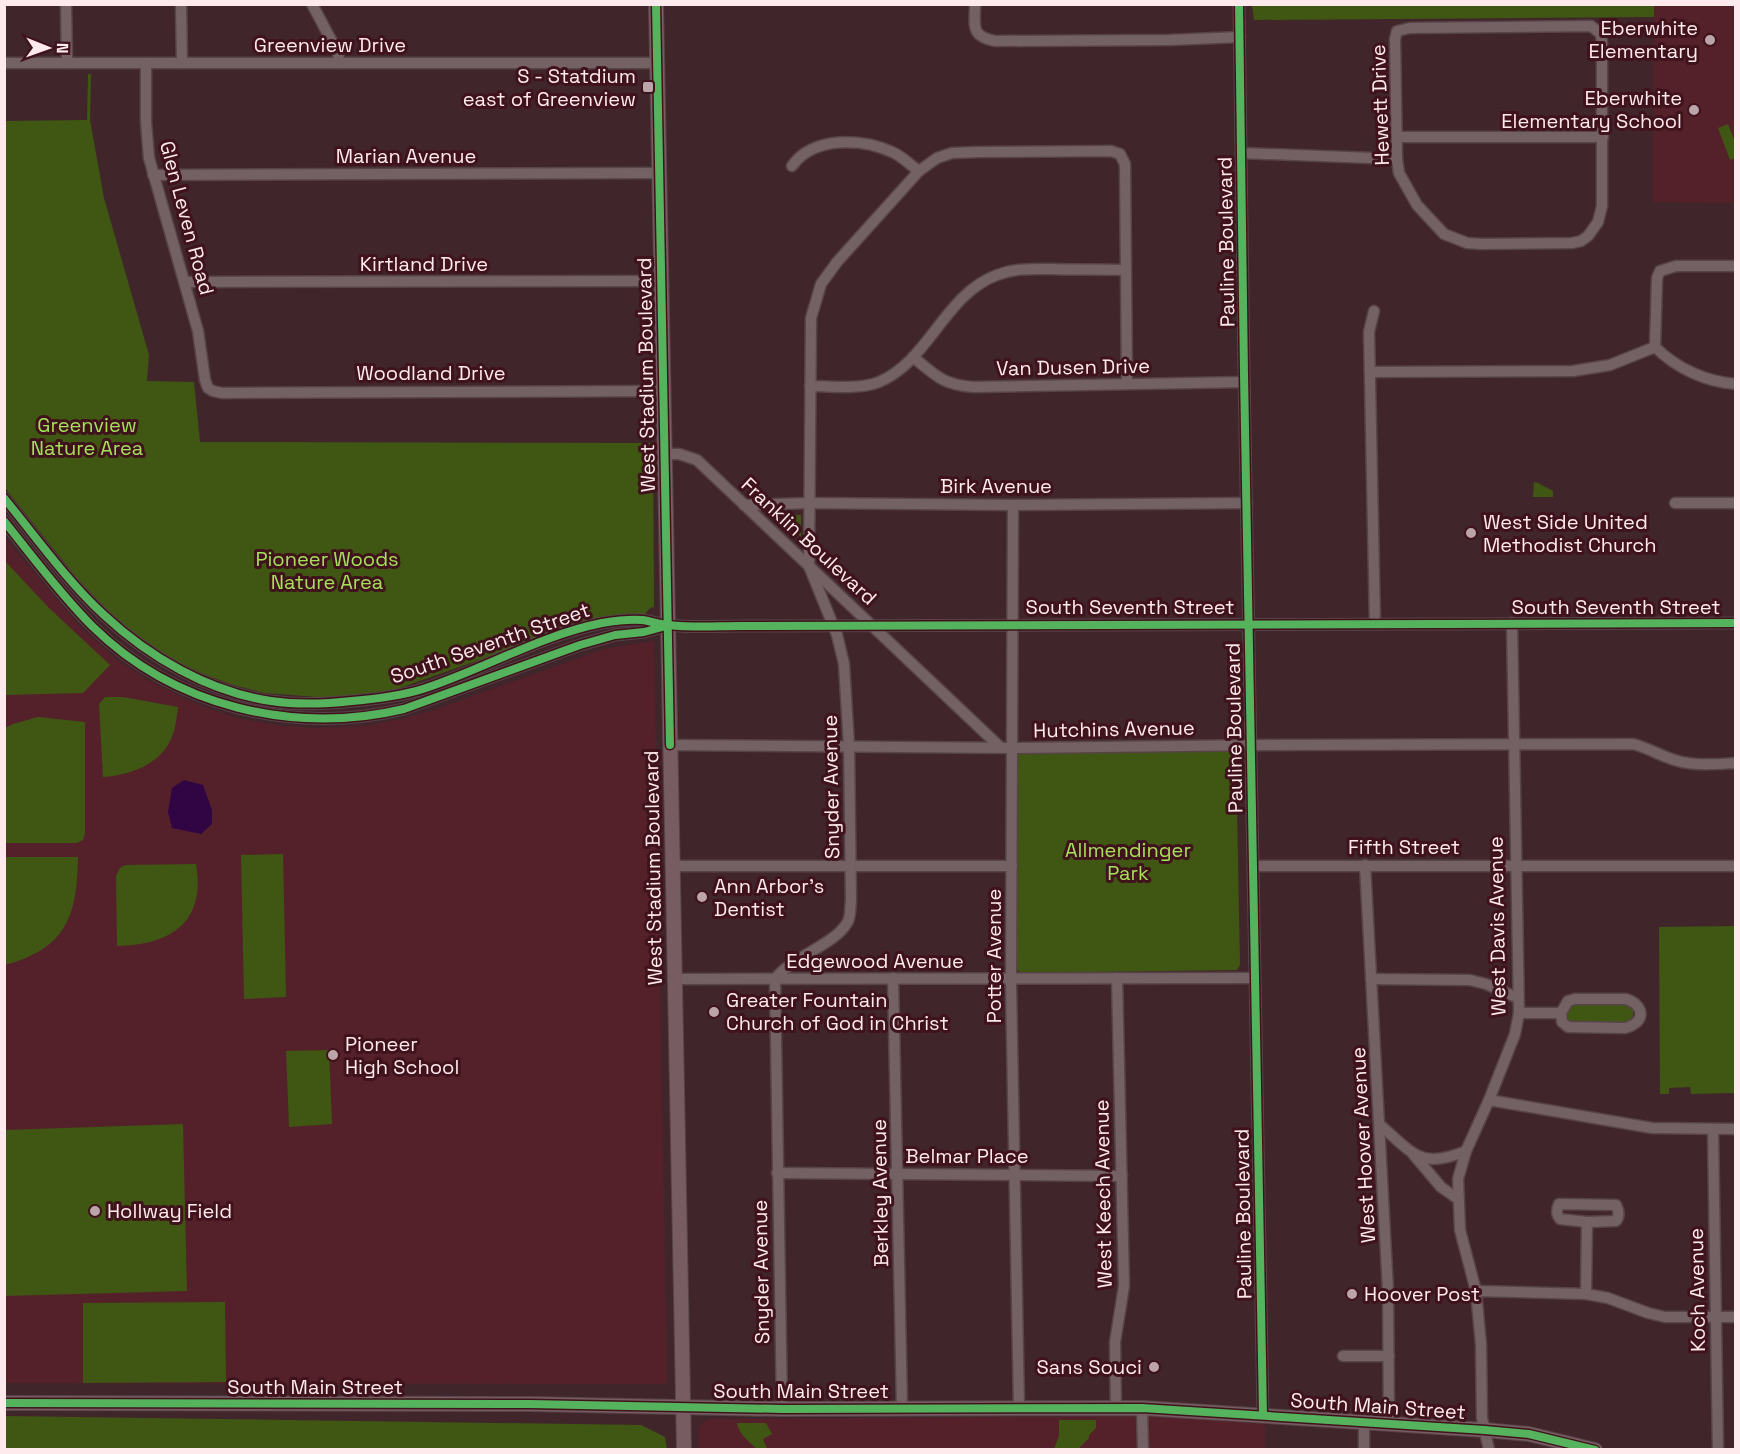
<svg xmlns="http://www.w3.org/2000/svg" width="1740" height="1454" font-family="'Space Grotesk',sans-serif">
  <rect width="100%" height="100%" fill="#40262b"/>
  <g fill="#54212b">
    <path d="M1654,5H1735V203L1653,202Z"/>
    <path d="M4,537L81,628L116,659L149,681L204,707L241,719L281,726L318,728L365,726L401,719L431,711L604,649L654,641L667,1381L664,1384L5,1383Z"/>
    <path d="M1158,1416L1265,1424V1450H699V1428L703,1422L711,1419Z"/>
  </g>
  <g fill="#3f5712">
    <path d="M1654,5V17L1254,20L1252,5Z"/>
    <path d="M88,74H91L90,120L104,198L149,355L147,381L194,382L200,442L653,443L654,607L650,608L645,614L611,616L553,634L394,690L329,698L265,693L233,685L203,674L173,660L120,623L76,577L5,488L4,121L87,120Z"/>
    <path d="M1728,124L1735,142V158L1730,160L1718,128Z"/>
    <path d="M1534,482L1538,483L1553,491V497H1533Z"/>
    <path d="M777,515H801V537Z"/>
    <path d="M4,560L49,608L110,665L83,693L5,695Z"/>
    <path d="M105,697H123L178,707C177,715 176,724 174,731C165,763 132,775 103,777L99,704Z"/>
    <path d="M38,717L85,722V833L83,840L77,843H5V728L13,724Z"/>
    <path d="M1231,751L1236,757L1240,965L1237,970L1021,973L1016,968L1018,754L1020,752Z"/>
    <path d="M283,854L286,997L244,999L241,855Z"/>
    <path d="M5,857H78C77,917 66,948 5,965Z"/>
    <path d="M196,864C206,923 170,945 117,946L116,876L120,868L125,865Z"/>
    <path d="M1735,926V1093L1691,1094L1690,1087L1669,1088V1094H1660L1659,927Z"/>
    <path d="M1574,1004H1624L1633,1009V1019L1626,1023L1572,1022L1568,1020L1566,1014L1568,1007Z"/>
    <path d="M329,1050L332,1124L289,1127L286,1051Z"/>
    <path d="M183,1124L187,1291L5,1296V1130Z"/>
    <path d="M225,1302L226,1382L83,1383V1303Z"/>
    <path d="M5,1416L641,1425L665,1437L667,1449H5Z"/>
    <path d="M1059,1420H1096V1428L1089,1435V1438L1078,1449H1054L1059,1436Z"/>
    <path d="M737,1423H766L772,1434L763,1439L767,1449H757C749,1442 738,1433 737,1423Z"/>
  </g>
  <path fill="#310444" d="M184,780L203,785L212,810V824L201,834L172,828L168,812L172,788Z"/>
  <g fill="none" stroke-linecap="round" stroke-linejoin="round">
    <g stroke="#584448" stroke-width="13">
      <g id="minor">
        <path d="M66,4L67,63"/>
        <path d="M181,4L182,63"/>
        <path d="M312,4L338,53L339,63"/>
        <path d="M975,4C975,26 970,36 995,41L1169,40L1240,37"/>
        <path d="M1239,4L1244,374L1263,1415"/>
        <path d="M1591,26L1601,34L1602,43V206L1598,222L1588,236L1581,241L1572,243L1481,244L1467,243L1444,234L1417,205L1399,173L1397,159L1395,39L1397,31L1410,28Z"/>
        <path d="M4,63H656"/>
        <path d="M146,63V122L149,158L198,331L205,380L208,388L213,391L222,393L664,391"/>
        <path d="M1397,137H1603"/>
        <path d="M1241,153L1397,159"/>
        <path d="M792,166C813,136 862,138 892,152C902,156 910,165 919,171"/>
        <path d="M153,175L659,173"/>
        <path d="M186,282L661,281"/>
        <path d="M1374,311L1369,332L1375,624"/>
        <path d="M1655,347L1657,278L1660,271L1676,266H1736"/>
        <path d="M1655,347C1676,368 1706,382 1736,384"/>
        <path d="M913,357C935,375 943,385 973,387L1244,382"/>
        <path d="M1370,372L1573,371L1610,365L1655,347"/>
        <path d="M810,386C831,386 858,390 879,382C929,361 945,294 997,275C1015,268 1032,269 1051,269C1076,270 1100,269 1125,270"/>
        <path d="M664,454H679L697,460L1000,747"/>
        <path d="M4,498C36,537 67,581 104,615C149,657 209,692 271,701C298,705 325,704 352,701C376,699 400,696 423,689C482,670 541,635 602,623C614,621 629,619 642,620C651,621 660,625 669,625C693,628 717,626 741,626L1736,623"/>
        <path d="M1675,503H1736"/>
        <path d="M744,505L810,503L1013,505L1247,503"/>
        <path d="M1013,505L1011,986L1019,1407"/>
        <path d="M4,521C33,557 60,594 92,626C174,707 294,735 404,709L580,645L615,635L644,632L666,626"/>
        <path d="M670,745L1013,748L1268,745L1633,744C1649,748 1662,757 1678,761C1696,766 1717,764 1736,763"/>
        <path d="M1365,865L1388,1290L1389,1424"/>
        <path d="M672,866H1012"/>
        <path d="M1253,866H1736"/>
        <path d="M893,978L902,1407"/>
        <path d="M674,979L1255,978"/>
        <path d="M1371,979L1470,980L1486,984L1518,998"/>
        <path d="M1575,999H1626C1646,1006 1645,1023 1625,1028L1568,1027L1562,1022L1561,1013L1568,1001Z"/>
        <path d="M1519,1013H1561"/>
        <path d="M1489,1100L1652,1128L1736,1129"/>
        <path d="M1380,1125C1413,1153 1420,1170 1466,1151"/>
        <path d="M1713,1129L1718,1450"/>
        <path d="M1413,1154L1441,1187L1458,1199"/>
        <path d="M777,1173L1122,1176"/>
        <path d="M1559,1204L1616,1205C1619,1211 1620,1216 1616,1221L1587,1222L1560,1219C1556,1214 1556,1210 1559,1204Z"/>
        <path d="M1476,1291L1586,1294L1608,1298L1648,1313L1665,1317H1736"/>
        <path d="M1586,1294L1587,1222"/>
        <path d="M1343,1356H1389"/>
        <path d="M1116,1408L1115,1342L1124,1286L1117,978"/>
        <path d="M1142,1408L1143,1450"/>
        <path d="M782,1409L775,979C793,956 834,945 847,923C851,918 850,907 851,900L849,746L844,664L837,635L809,566L811,318L821,284L837,262L919,171L937,158L952,153L979,152L1111,151L1120,154L1125,164L1127,383"/>
        <path d="M1364,1422V1450"/>
        <path d="M1489,1450L1482,1418L1481,1345L1476,1291L1460,1230L1458,1179L1466,1151L1489,1100L1515,1034L1519,1013L1512,623"/>
      </g>
    </g>
    <g stroke="#584448" stroke-width="16">
      <g id="major">
        <path d="M656,4L684,1450"/>
        <path d="M4,1403L530,1404L782,1409L1142,1408L1485,1430L1529,1434L1595,1450"/>
      </g>
    </g>
    <use href="#minor" stroke="#746163" stroke-width="10"/>
    <use href="#major" stroke="#775d62" stroke-width="14"/>
    <g stroke="#3f121c" stroke-width="11">
      <g id="cycleway">
        <path d="M656,4L670,745"/>
        <path d="M1239,4L1244,374L1263,1415"/>
        <path d="M4,498C36,537 67,581 104,615C149,657 209,692 271,701C298,705 325,704 352,701C376,699 400,696 423,689C482,670 541,635 602,623C614,621 629,619 642,620C651,621 660,625 669,625C693,628 717,626 741,626L1736,623"/>
        <path d="M4,521C33,557 60,594 92,626C174,707 294,735 404,709L580,645L615,635L644,632L666,626"/>
        <path d="M4,1403L530,1404L782,1409L1142,1408L1485,1430L1529,1434L1595,1450"/>
      </g>
    </g>
    <use href="#cycleway" stroke="#56b35d" stroke-width="8"/>
  </g>
  <g fill="#bca5a8" stroke="#3f121c" stroke-width="2">
    <circle cx="1710" cy="40" r="6"/>
    <rect x="642" y="81" width="12" height="12" rx="3"/>
    <circle cx="1694" cy="110" r="6"/>
    <circle cx="1471" cy="533" r="6"/>
    <circle cx="702" cy="897" r="6"/>
    <circle cx="714" cy="1012" r="6"/>
    <circle cx="333" cy="1055" r="6"/>
    <circle cx="95" cy="1211" r="6"/>
    <circle cx="1352" cy="1294" r="6"/>
    <circle cx="1154" cy="1367" r="6"/>
  </g>
  <g text-anchor="middle" dominant-baseline="central" stroke-width="6" stroke-linejoin="round" paint-order="stroke">
    <g font-size="20" fill="#feeaec" stroke="#3f121c" text-anchor="start">
      <text x="1698" y="28" text-anchor="end">Eberwhite<tspan x="1698" dy="23">Elementary</tspan></text>
      <text x="636" y="76" text-anchor="end">S - Statdium<tspan x="636" dy="23">east of Greenview</tspan></text>
      <text x="1682" y="98" text-anchor="end">Eberwhite<tspan x="1682" dy="23">Elementary School</tspan></text>
      <text x="1483" y="522">West Side United<tspan x="1483" dy="23">Methodist Church</tspan></text>
      <text x="714" y="886">Ann Arbor's<tspan x="714" dy="23">Dentist</tspan></text>
      <text x="726" y="1000">Greater Fountain<tspan x="726" dy="23">Church of God in Christ</tspan></text>
      <text x="345" y="1044">Pioneer<tspan x="345" dy="23">High School</tspan></text>
      <text x="107" y="1211">Hollway Field</text>
      <text x="1364" y="1294">Hoover Post</text>
      <text x="1142" y="1367" text-anchor="end">Sans Souci</text>
    </g>
    <g font-size="20" fill="#feeaec" stroke="#3f121c">
      <text x="330" y="45">Greenview Drive</text>
      <text transform="translate(1380 105) rotate(-92)">Hewett Drive</text>
      <text x="406" y="156">Marian Avenue</text>
      <text transform="translate(187 218) rotate(75)">Glen Leven Road</text>
      <text transform="translate(1226 242) rotate(-91)">Pauline Boulevard</text>
      <text x="424" y="264">Kirtland Drive</text>
      <text transform="translate(1073 367) rotate(-1)">Van Dusen Drive</text>
      <text x="431" y="373">Woodland Drive</text>
      <text transform="translate(646 375) rotate(-91)">West Stadium Boulevard</text>
      <text x="996" y="486">Birk Avenue</text>
      <text transform="translate(809 541) rotate(43)">Franklin Boulevard</text>
      <text x="1130" y="607">South Seventh Street</text>
      <text x="1616" y="607">South Seventh Street</text>
      <text transform="translate(490 643) rotate(-19)">South Seventh Street</text>
      <text transform="translate(1234 728) rotate(-91)">Pauline Boulevard</text>
      <text transform="translate(1114 729) rotate(-1)">Hutchins Avenue</text>
      <text transform="translate(831 787) rotate(-91)">Snyder Avenue</text>
      <text x="1404" y="847">Fifth Street</text>
      <text transform="translate(653 868) rotate(-91)">West Stadium Boulevard</text>
      <text transform="translate(1497 926) rotate(-91)">West Davis Avenue</text>
      <text transform="translate(994 956) rotate(-90)">Potter Avenue</text>
      <text x="875" y="961">Edgewood Avenue</text>
      <text transform="translate(1363 1145) rotate(-93)">West Hoover Avenue</text>
      <text x="967" y="1156">Belmar Place</text>
      <text transform="translate(880 1193) rotate(-91)">Berkley Avenue</text>
      <text transform="translate(1103 1194) rotate(-91)">West Keech Avenue</text>
      <text transform="translate(1243 1214) rotate(-91)">Pauline Boulevard</text>
      <text transform="translate(761 1272) rotate(-91)">Snyder Avenue</text>
      <text transform="translate(1697 1290) rotate(-91)">Koch Avenue</text>
      <text x="315" y="1387">South Main Street</text>
      <text x="801" y="1391">South Main Street</text>
      <text transform="translate(1378 1406) rotate(4)">South Main Street</text>
    </g>
    <g font-size="20" fill="#a4e05a" stroke="#3f121c">
      <text x="87" y="425">Greenview<tspan x="87" dy="23">Nature Area</tspan></text>
      <text x="327" y="559">Pioneer Woods<tspan x="327" dy="23">Nature Area</tspan></text>
      <text x="1128" y="850">Allmendinger<tspan x="1128" dy="23">Park</tspan></text>
    </g>
  </g>
  <rect width="1740" height="1454" fill="none" stroke="#feeaec" stroke-width="12"/>
  <g transform="translate(48 48) rotate(91)" stroke="#3f121c" stroke-width="4.5" paint-order="stroke">
  <path d="M0-4.5L10 22L0 15L-10 22Z" fill="#feeaec"/>
  <text y="-9" font-size="16" font-weight="bold" text-anchor="middle" fill="#feeaec">N</text>
  </g>
</svg>
